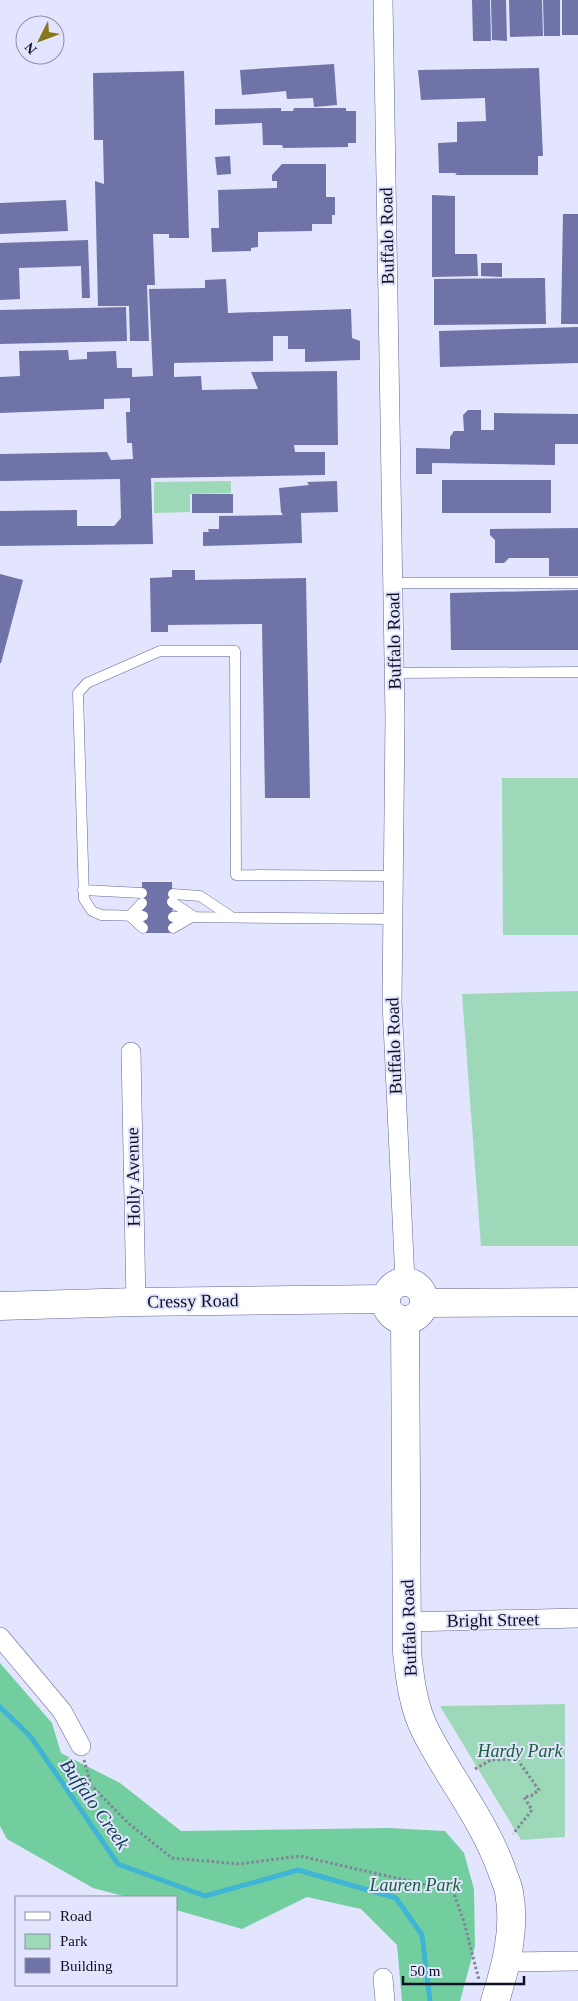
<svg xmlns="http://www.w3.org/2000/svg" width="578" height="2001" font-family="Georgia,serif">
  <rect width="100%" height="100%" fill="#e2e5fd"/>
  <g fill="#9dd9b8">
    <path d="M231,481V493L190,494V512L154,513V482Z"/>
    <path d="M502,778H578V935H503Z"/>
    <path d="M578,991V1246H481L462,994Z"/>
    <path d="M565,1704V1837L521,1840L440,1706Z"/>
  </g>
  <path fill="#73ce9f" d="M0,1663L52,1723L61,1753L120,1783L181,1831L387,1828L445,1831L464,1853L474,1889L475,1946L460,2001H402L397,1945L361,1909L307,1897L242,1929L176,1910V1897H127L93,1888L7,1839L0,1826Z"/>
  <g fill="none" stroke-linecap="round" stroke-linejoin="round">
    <path stroke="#3fb4d4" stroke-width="5" d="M0,1707L31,1737L118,1864L205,1896L298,1870L396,1898L422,1935L430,2001"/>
  </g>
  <g fill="#6f73a8">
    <path d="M472,0H490L491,41H473Z"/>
    <path d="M491,0H506L507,41L492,40Z"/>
    <path d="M509,0H542L543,36L510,37Z"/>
    <path d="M543,0H560V36H544Z"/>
    <rect x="562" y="0" width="16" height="35"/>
    <path d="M334,64L337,105L314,107L313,98L287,99L286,91L242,95L240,70Z"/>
    <path d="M539,68L543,156H538V175H455L457,173H439L438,143L457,142V122L486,121L485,98L421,100L418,70Z"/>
    <path d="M184,71L189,238H169V234H153L155,285H147L149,341H130L129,306H98L95,181L104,184L103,140H94L93,73Z"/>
    <path d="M281,108V111H293L294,108H346V111H356V143H348V147L283,148L282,145H263L262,123L215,125V109Z"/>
    <path d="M230,156L231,174L217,175L215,157Z"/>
    <path d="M282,164H326V197H335V215H332V224H312V231L258,232V247L251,248V251L212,252L211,228H219L218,190L277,188V181H272V175Z"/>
    <path d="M432,195L455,196V254H477L478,276L432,277Z"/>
    <path d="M66,200L68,231L0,234V203Z"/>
    <path d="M563,214H578V324H561Z"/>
    <path d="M88,240L90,298H82L81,266L19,268L20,299L0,300V243Z"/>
    <path d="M481,263H502V277L481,276Z"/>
    <path d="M545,278L546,324L434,325V279Z"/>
    <path d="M226,279L228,313L351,309L352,338L360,341V360L305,362V349H288V336H273V361L174,363V377L201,376L202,390L258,389L251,372L337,371L338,445H294L295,452H325V475L151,478L153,544L0,546V511L77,510V526H114L121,518L120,479L0,481V454L107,452L111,460L133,459L132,443H127L126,412H130V398L104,399V409L0,413V377L20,376L19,351L68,350L69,360L87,359V352L116,351L117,368H132V377L153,376L149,289L205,288V280Z"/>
    <path d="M126,307L127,341L0,344V310Z"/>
    <path d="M578,327V363L440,367L439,331Z"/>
    <path d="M468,410H481V430H494V413L578,414V444H555V465L432,463V474H416V448L450,449V437L454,431H464L463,415Z"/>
    <rect x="442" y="480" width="109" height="33"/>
    <path d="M337,481L338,512L301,513L302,543L203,546V532H209L208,529H219V516L283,515L281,512L279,488L309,485L307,482Z"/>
    <rect x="192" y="494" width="41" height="19"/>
    <path d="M578,528V576H549V558H509L504,563H495V540L490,535V529Z"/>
    <path d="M172,570H195V580L306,578L310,798H265L262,624L168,625V632H151L150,578L172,577Z"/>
    <path d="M0,574L23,580L1,663H0Z"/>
    <path d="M578,590V650H451L450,593Z"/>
    <path d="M142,882H172L173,933H143Z"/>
  </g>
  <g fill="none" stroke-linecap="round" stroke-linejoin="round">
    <g stroke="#616598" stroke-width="11">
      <g id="lane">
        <path d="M393,583H578"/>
        <path d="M395,673L578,672"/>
        <path d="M83,890L142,893"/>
        <path d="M173,894L200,896L230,916"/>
        <path d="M172,902L193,916"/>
        <path d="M130,916L142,903"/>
        <path d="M130,916L143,928"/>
        <path d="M143,916L101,915L92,911L84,899L78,693L87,683L160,651H235L236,875L393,876"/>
        <path d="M173,917L393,919"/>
        <path d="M173,928L190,918"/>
      </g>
    </g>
    <g stroke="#616598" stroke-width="20">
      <g id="street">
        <path d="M383,0L395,718L392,1002L405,1281"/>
        <path d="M131,1052L136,1302"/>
        <path d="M407,1622L578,1618"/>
        <path d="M0,1637L62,1711L81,1746"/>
        <path d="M507,1962L578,1961"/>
        <path d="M383,1978L385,2001"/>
      </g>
    </g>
    <g stroke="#616598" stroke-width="29">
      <g id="secondary">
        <circle cx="405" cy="1301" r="19"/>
        <path d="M424,1303L578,1302"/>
        <path d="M0,1306L136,1302L386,1299"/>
        <path d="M405,1320L407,1652C410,1679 413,1706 425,1730C449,1778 484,1820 502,1871C504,1878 508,1885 509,1892C516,1929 506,1966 495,2001"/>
      </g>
    </g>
    <g stroke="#818399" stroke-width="3" stroke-dasharray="2.5 2.5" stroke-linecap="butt">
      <path d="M84,1760L91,1785L128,1823L172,1858L239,1864L300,1856L453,1891L464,1922L479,1980"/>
      <path d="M475,1769L491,1760L517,1759L539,1790L531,1796L524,1797L532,1810L513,1834"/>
    </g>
    <use href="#lane" stroke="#fff" stroke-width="10"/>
    <use href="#street" stroke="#fff" stroke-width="19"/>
    <use href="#secondary" stroke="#fff" stroke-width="28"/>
  </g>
  <g text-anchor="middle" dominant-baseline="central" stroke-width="4" stroke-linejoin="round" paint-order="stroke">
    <g font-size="18" fill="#0f1024" stroke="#e2e5fd">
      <text transform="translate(387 236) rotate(-91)">Buffalo Road</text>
      <text transform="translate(394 641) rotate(-91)">Buffalo Road</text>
      <text transform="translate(394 1046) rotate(-92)">Buffalo Road</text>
      <text transform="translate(133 1177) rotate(-91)">Holly Avenue</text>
      <text transform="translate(193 1301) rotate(-1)">Cressy Road</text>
      <text transform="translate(493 1620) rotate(-1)">Bright Street</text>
      <text transform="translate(409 1628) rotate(-92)">Buffalo Road</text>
    </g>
    <g font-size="18" font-style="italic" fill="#185d3e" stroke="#e2e5fd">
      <text x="520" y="1751">Hardy Park</text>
      <text x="415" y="1885">Lauren Park</text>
    </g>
    <g font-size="19" font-style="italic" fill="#104250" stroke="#e2e5fd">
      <text transform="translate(95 1804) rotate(55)">Buffalo Creek</text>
    </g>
  </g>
  <rect x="15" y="1896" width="162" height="90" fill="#e2e5fd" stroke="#8e90a6"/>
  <rect x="25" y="1912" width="25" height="8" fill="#ffffff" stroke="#8e90a6"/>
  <text x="60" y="1921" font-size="15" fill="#0f1024">Road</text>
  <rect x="25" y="1934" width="25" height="15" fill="#9dd9b8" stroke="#8e90a6"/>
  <text x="60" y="1946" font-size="15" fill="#0f1024">Park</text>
  <rect x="25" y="1958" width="25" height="15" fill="#6f73a8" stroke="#8e90a6"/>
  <text x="60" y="1971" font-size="15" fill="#0f1024">Building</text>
  <g transform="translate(40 40) rotate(228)"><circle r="24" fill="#e2e5fd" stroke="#8e90a6"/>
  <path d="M0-4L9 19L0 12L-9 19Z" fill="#85771a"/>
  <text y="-8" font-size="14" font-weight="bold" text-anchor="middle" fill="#0f1024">N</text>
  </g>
  <path d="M403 1976v8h121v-8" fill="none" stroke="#0f1024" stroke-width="2.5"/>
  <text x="410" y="1976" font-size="15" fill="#0f1024" stroke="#e2e5fd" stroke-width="4" paint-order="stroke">50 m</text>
</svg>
